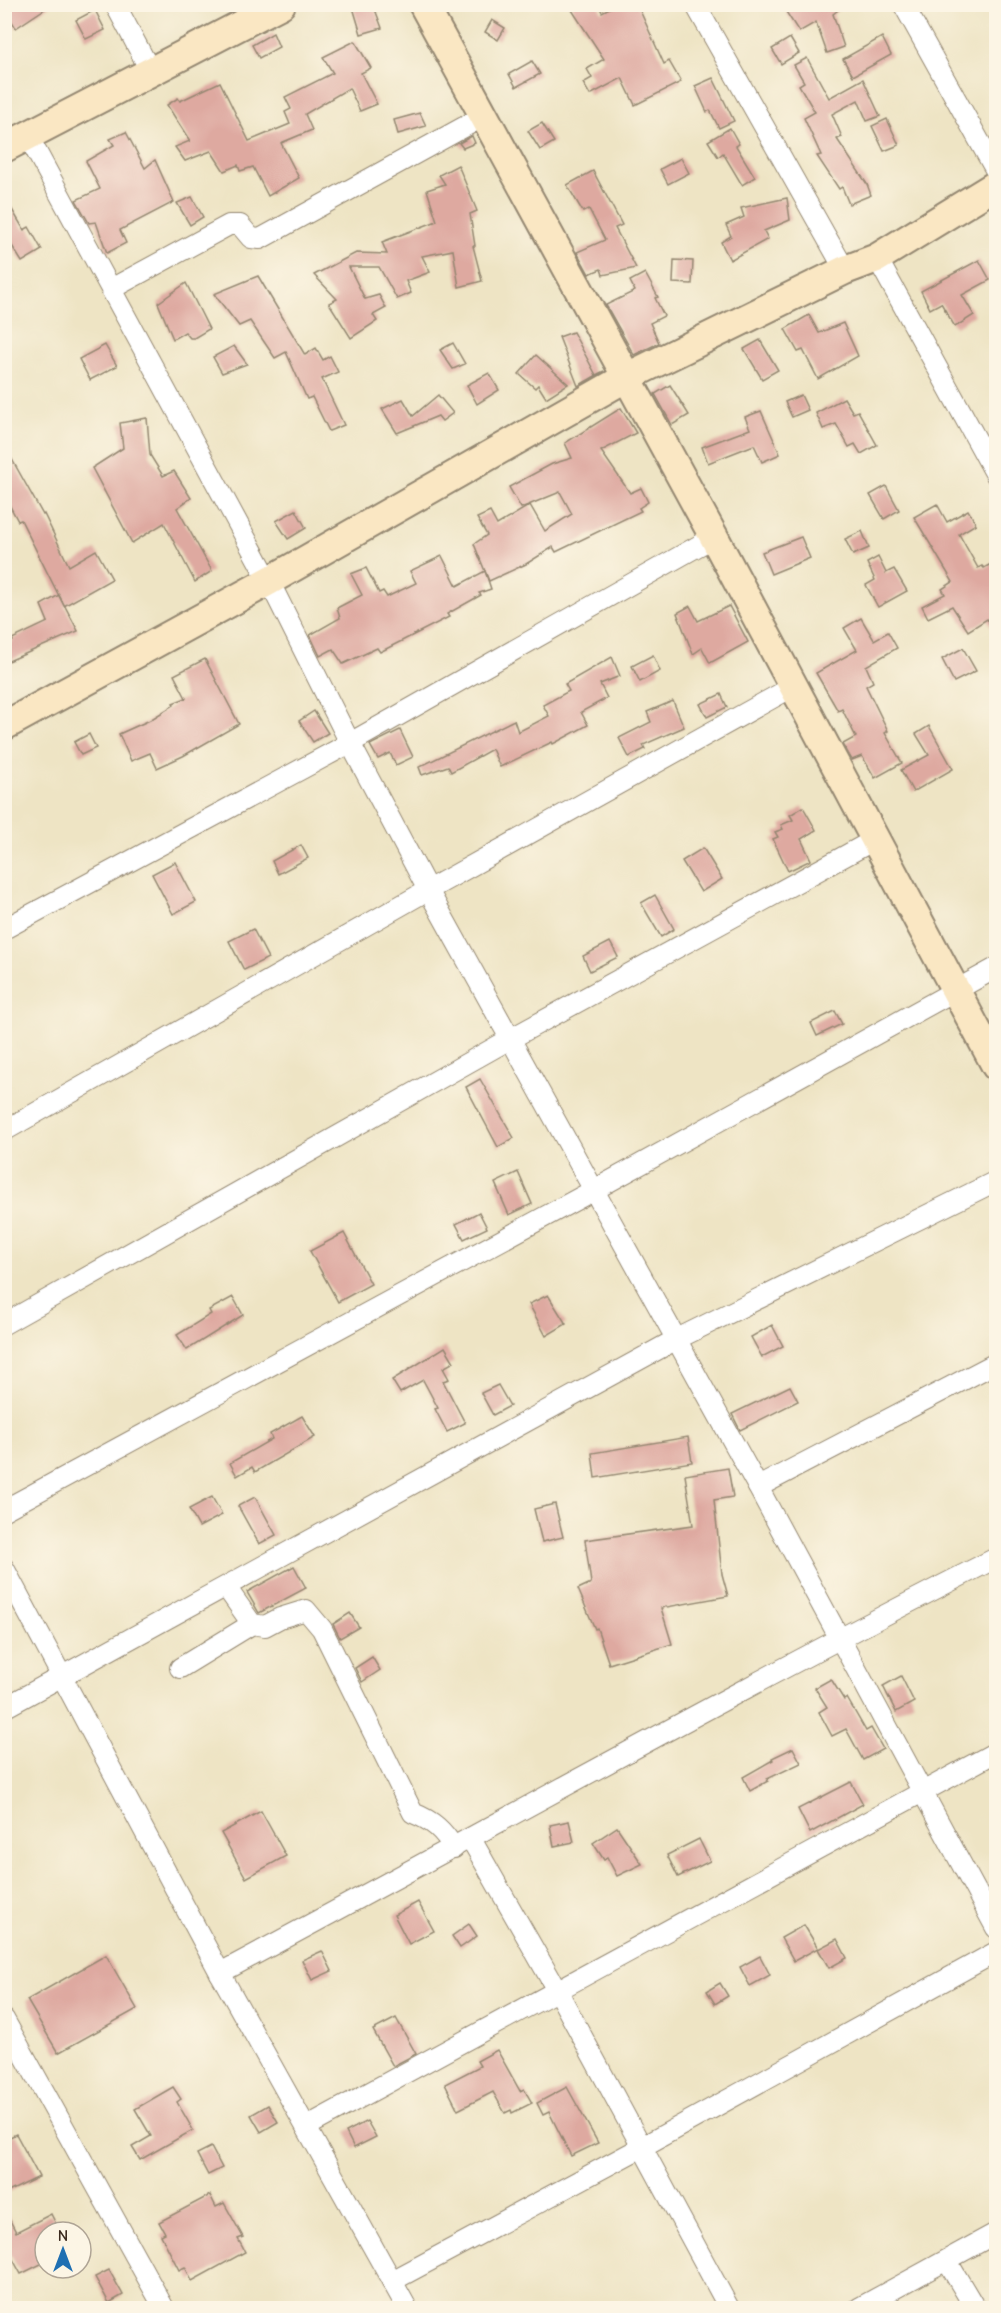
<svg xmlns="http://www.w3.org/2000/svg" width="1001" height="2313" font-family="'Comic Neue',sans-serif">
  <rect width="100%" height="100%" fill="#fcf5e5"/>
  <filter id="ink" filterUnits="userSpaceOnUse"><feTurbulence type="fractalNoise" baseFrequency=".0167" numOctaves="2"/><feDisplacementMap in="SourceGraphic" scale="12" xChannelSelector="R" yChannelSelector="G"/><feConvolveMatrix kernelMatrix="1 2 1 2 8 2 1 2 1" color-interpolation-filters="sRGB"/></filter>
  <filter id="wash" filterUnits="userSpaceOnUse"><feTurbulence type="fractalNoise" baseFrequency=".008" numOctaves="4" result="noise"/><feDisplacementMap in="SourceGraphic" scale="24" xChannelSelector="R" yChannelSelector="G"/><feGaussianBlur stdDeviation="1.35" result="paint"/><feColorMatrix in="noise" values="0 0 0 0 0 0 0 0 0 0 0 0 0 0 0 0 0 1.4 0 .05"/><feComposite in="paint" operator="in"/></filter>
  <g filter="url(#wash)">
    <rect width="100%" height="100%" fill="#eee4c4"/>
    <g id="blocks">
      <g fill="#dea9a0">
        <path d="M4,4H52L16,28L4,9Z"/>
        <path d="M352,4H373L382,28L361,34Z"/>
        <path d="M571,4H598L602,12L617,4H637L664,64L669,61L681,82L635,105L622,78L590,95L583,83L592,78L587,69L604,59L572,10L574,9Z"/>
        <path d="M781,4H846L833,14L844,47L827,53L816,22L799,32Z"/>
        <path d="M95,10L105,30L86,39L76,20Z"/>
        <path d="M492,20L505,28L498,40L485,32Z"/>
        <path d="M273,33L279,47L259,58L252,45Z"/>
        <path d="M882,37L891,55L853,76L843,59Z"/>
        <path d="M790,38L799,53L781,64L772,49Z"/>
        <path d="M355,41L371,68L361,73L377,104L360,111L349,88L305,114L312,130L281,143L299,178L268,196L253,167L240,171L238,165L224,171L211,151L185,161L175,147L190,141L167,105L178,98L180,101L220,82L249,141L290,124L285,112L291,109L285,97L333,73L323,57Z"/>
        <path d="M807,58L829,98L863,79L880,116L867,121L858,100L832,114L842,137L837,139L867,184L871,195L849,204L842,187L839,189L817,156L821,155L804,118L815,112L799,85L804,82L794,65Z"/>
        <path d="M532,61L540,74L516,87L509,74Z"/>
        <path d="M713,78L734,121L719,128L710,110L707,112L695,86Z"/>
        <path d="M420,113L426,126L398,134L394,120Z"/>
        <path d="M887,119L899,145L884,151L872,126Z"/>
        <path d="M542,123L554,142L540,150L528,131Z"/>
        <path d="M730,128L739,144L736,146L755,177L742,185L723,153L718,157L708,141Z"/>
        <path d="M126,132L145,168L155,160L174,202L120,230L126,243L107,253L96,222L89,223L76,200L100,189L86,161L114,145L110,139Z"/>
        <path d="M472,136L475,143L463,148L459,143Z"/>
        <path d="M681,158L689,173L668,184L660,169Z"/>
        <path d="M458,165L477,211L470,214L475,246H473L482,281L459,287L453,250L422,256L430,272L406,281L411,293L397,299L379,267H349L365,299L379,295L386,308L373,315L377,321L351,338L329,303L337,299L314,275L356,253L387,254L382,242L437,221L427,190L445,184L439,175Z"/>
        <path d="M593,171L622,225L615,228L636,268L603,275L601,269L589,274L577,252L605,240L589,209L583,212L567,185Z"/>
        <path d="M4,196L24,230L29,227L42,250L22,262L4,233Z"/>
        <path d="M192,197L203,217L190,225L177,203Z"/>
        <path d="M787,198L790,220L764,231L768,239L730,260L721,242L731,236L726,225L744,217L741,208Z"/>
        <path d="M674,260L693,261L692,284L673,283Z"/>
        <path d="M979,260L990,280L962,295L974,315L955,327L941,303L930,309L921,291Z"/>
        <path d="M645,273L658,297L655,298L664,316L650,323L659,343L634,355L606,305L635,291L630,281Z"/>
        <path d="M258,276L305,355L316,348L323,360L330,356L338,372L322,379L344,425L329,431L312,397L307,399L286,352L275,358L250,321L239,326L214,294Z"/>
        <path d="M186,283L209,329L194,338H190L185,332L173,339L158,303Z"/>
        <path d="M809,315L819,333L843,323L858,356L818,379L803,350L798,352L785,329Z"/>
        <path d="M573,332L596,375L604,371L578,386L559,337Z"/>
        <path d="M760,340L778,370L762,379L744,349Z"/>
        <path d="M453,343L465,364L453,369L440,350Z"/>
        <path d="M105,345L117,366L90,380L79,359Z"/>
        <path d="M234,346L247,364L222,373L213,357Z"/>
        <path d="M536,355L568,384L546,398L538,385L535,388L519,374Z"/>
        <path d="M489,373L499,390L477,404L467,385Z"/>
        <path d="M670,385L689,415L672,425L655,394Z"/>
        <path d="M438,395L453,413L442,421L438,416L397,433L382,409L403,399L413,416Z"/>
        <path d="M801,395L808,410L792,417L785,402Z"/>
        <path d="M844,398L853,413L858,411L877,445L861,454L855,444L849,447L836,424L823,429L816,413Z"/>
        <path d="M621,408L636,433L601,451L630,493L641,488L648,502L639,508L641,511L556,552L553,547L526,564L489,581L474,544L487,535L477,518L490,512L497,525L530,505L545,531L572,514L560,492L521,508L509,487L552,464L572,458L565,443Z"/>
        <path d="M761,411L780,454L762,462L754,445L708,463L702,447L750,429L745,417Z"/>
        <path d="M147,418L150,455L163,476L174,471L191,498L177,508L212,571L195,582L164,523L132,543L92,468L123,448L120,423Z"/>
        <path d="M4,445L43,515L44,514L69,566L96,550L112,579L64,606L21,520L18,521L4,495Z"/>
        <path d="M886,486L899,510L884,519L870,495Z"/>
        <path d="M937,504L947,522L968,510L976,524L959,534L978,568L982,566L984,568L996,561V635L987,619L968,631L952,606L928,618L922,606L945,594L942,589L953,582L914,517Z"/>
        <path d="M296,510L306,528L288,539L276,521Z"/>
        <path d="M862,531L869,548L853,555L845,539Z"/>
        <path d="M801,537L810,558L771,574L762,552Z"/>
        <path d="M442,556L457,586L485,571L491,589L479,593L481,595L447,614L449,617L380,652L377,648L343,664L333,649L320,656L310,635L340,618L337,608L362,595L351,574L366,568L379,593L383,591L387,597L416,583L410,571Z"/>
        <path d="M878,557L886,573L894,569L907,591L878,607L866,585L875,580L867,563Z"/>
        <path d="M59,595L78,631L4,663V646L13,641L12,639L48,622L41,605Z"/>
        <path d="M690,606L698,621L729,606L748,642L710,663L702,648L693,654L677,613Z"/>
        <path d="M861,618L874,640L888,632L897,648L866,666L873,682L866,686L888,731L885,733L902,763L875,778L862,756L852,760L843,744L856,737L842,709L838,711L816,673L857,650L844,628Z"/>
        <path d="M963,648L976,671L954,682L942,659Z"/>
        <path d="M653,655L660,671L640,682L632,666Z"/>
        <path d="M612,657L620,676L600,684L607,698L581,712L588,725L553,744L552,742L500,767L492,749L451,772L448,766L422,775L419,767L514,720L518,732L549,716L543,705L569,691L565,684Z"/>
        <path d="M205,659L239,724L183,756L157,768L150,753L131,761L119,734L150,720L174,705L173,703L186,698L174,675Z"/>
        <path d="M721,694L727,707L707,717L700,704Z"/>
        <path d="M673,701L684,727L643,745L645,749L629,757L619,738L651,722L647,712Z"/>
        <path d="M314,711L328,733L313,742L299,721Z"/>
        <path d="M929,726L953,769L913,792L901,770L929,755L916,734Z"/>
        <path d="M400,730L413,757L396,765L390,753L378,759L370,745Z"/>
        <path d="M89,734L96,748L81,755L74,742Z"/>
        <path d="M803,807L816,830L801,839L811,860L788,871L773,839L778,837L775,832L783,829L781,825L793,820L790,815Z"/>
        <path d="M301,845L308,858L278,874L272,861Z"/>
        <path d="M703,848L722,879L701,892L682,861Z"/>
        <path d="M175,862L196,902L173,914L152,874Z"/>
        <path d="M655,895L674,929L661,937L641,903Z"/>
        <path d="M253,929L268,958L244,970L229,941Z"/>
        <path d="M610,942L618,957L590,971L583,956Z"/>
        <path d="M835,1011L842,1024L817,1036L811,1023Z"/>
        <path d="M480,1079L514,1138L498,1147L466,1087Z"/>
        <path d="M518,1172L532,1204L509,1215L495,1183Z"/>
        <path d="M479,1212L487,1228L464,1239L456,1224Z"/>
        <path d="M344,1233L371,1284L338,1302L310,1251Z"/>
        <path d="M548,1295L566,1324L546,1336L529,1304Z"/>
        <path d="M233,1297L243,1315L187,1350L177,1335L211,1314L209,1310Z"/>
        <path d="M772,1325L783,1346L762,1357L751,1337Z"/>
        <path d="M445,1347L454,1362L443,1368L449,1379L443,1381L465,1423L447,1432L435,1409L438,1408L423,1380L400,1393L392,1380Z"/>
        <path d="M498,1385L510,1406L493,1415L481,1393Z"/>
        <path d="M790,1386L798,1401L740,1430L732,1414Z"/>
        <path d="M302,1416L315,1437L255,1472L252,1467L237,1476L230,1463L272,1439L270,1434Z"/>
        <path d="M688,1437L692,1462L595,1478L592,1453Z"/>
        <path d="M728,1468L733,1497L714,1500L722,1574L728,1596L661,1608L672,1644L609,1664L597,1628L595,1629L578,1589L591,1583L585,1540L693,1525L685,1475Z"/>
        <path d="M212,1497L222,1515L199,1527L189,1509Z"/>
        <path d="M255,1497L276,1535L259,1544L238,1506Z"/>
        <path d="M555,1504L563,1537L542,1542L534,1509Z"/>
        <path d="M294,1566L306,1588L259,1613L247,1592Z"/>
        <path d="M350,1613L359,1627L340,1638L333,1624Z"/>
        <path d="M372,1657L380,1670L362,1682L355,1668Z"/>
        <path d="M901,1676L914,1702L896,1712L883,1686Z"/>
        <path d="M831,1679L844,1700L847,1698L866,1731L871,1728L883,1749L863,1760L846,1729L832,1736L819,1712L827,1707L815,1688Z"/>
        <path d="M793,1748L801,1763L767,1779L768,1781L750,1791L743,1777L773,1760L772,1758Z"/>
        <path d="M851,1782L863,1804L810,1833L798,1809Z"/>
        <path d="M261,1811L286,1856L246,1878L221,1833Z"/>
        <path d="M569,1821L574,1842L554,1846L550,1825Z"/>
        <path d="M617,1827L642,1864L617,1876L607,1857L604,1860L593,1843Z"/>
        <path d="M699,1839L710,1861L678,1877L667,1855Z"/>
        <path d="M418,1902L434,1931L409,1944L394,1915Z"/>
        <path d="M469,1924L477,1936L460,1948L452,1936Z"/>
        <path d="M804,1925L818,1948L794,1961L781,1938Z"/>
        <path d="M837,1939L847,1958L829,1968L818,1949Z"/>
        <path d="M322,1951L332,1971L312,1980L302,1960Z"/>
        <path d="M106,1955L137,2009L58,2053L27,2000Z"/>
        <path d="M760,1956L770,1975L750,1986L740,1967Z"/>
        <path d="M720,1983L728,1996L715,2004L707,1991Z"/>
        <path d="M396,2018L416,2054L393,2066L373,2030Z"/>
        <path d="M497,2050L520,2091L524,2089L532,2103L512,2113L511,2110L505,2113L493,2092L458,2110L445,2084L480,2066L477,2061Z"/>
        <path d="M173,2087L181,2099L177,2102L193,2130L140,2160L132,2147L151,2136L135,2109Z"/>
        <path d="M567,2087L598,2143L571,2156L549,2112L543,2115L537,2103Z"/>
        <path d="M268,2105L278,2122L261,2132L251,2115Z"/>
        <path d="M367,2121L376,2137L354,2148L346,2132Z"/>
        <path d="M16,2134L39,2177L4,2194V2140Z"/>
        <path d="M211,2147L222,2168L208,2175L197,2154Z"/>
        <path d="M210,2195L216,2207L224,2203L243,2237L238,2239L245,2252L192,2281L185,2267L179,2270L161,2235L165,2233L159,2222Z"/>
        <path d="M4,2209L16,2232L51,2214L60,2232H45V2262L21,2274L4,2243Z"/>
        <path d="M109,2270L123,2295L109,2303L95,2277Z"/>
      </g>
    </g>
  </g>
  <g filter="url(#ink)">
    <use href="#blocks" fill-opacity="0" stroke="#948771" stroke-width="1.5"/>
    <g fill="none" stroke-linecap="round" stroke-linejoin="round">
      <g stroke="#948771" stroke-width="22">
        <g id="street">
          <path d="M115,4L151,72"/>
          <path d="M695,4L845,270"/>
          <path d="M903,4L996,171"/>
          <path d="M28,136L269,581L350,743L428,890L758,1487L996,1928"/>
          <path d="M877,258L996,475"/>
          <path d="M111,289L229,225H240L251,238L260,239L484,116"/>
          <path d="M4,929L350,743L714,537"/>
          <path d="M4,1131L428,890L794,686"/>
          <path d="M4,1324L510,1039L874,840"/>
          <path d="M758,1487L996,1363"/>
          <path d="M4,1510L594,1190L996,968"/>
          <path d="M4,1568L220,1973L407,2308"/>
          <path d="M226,1587L252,1624L265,1626L280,1618L306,1610L322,1629L413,1813C433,1821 443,1830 454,1848"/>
          <path d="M180,1668L252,1624"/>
          <path d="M4,1708L675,1340L996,1181"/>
          <path d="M471,1839L558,1992L729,2308"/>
          <path d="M220,1973C479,1835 735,1690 996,1558"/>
          <path d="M4,2019L164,2308"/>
          <path d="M306,2127L996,1752"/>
          <path d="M947,2261L975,2308"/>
          <path d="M392,2281L642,2147L996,1952"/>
          <path d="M859,2308L996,2233"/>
        </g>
      </g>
      <g stroke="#948771" stroke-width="32">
        <g id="secondary">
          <path d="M423,4L714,537L996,1066"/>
          <path d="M4,148L281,4"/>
          <path d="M4,726L269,581L627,377L845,270L877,258L996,185"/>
        </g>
      </g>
      <use href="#street" stroke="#fff" stroke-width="20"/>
      <use href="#secondary" stroke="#fae7c3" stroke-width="28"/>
    </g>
  </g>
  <rect width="1001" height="2313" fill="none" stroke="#fcf5e5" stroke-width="24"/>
  <g transform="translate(63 2250)"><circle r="28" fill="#fcf5e5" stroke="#afa495" stroke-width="1.5"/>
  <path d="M0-4.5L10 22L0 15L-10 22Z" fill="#1f6fb2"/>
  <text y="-9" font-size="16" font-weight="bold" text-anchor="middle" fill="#3b2a1e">N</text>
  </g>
</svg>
